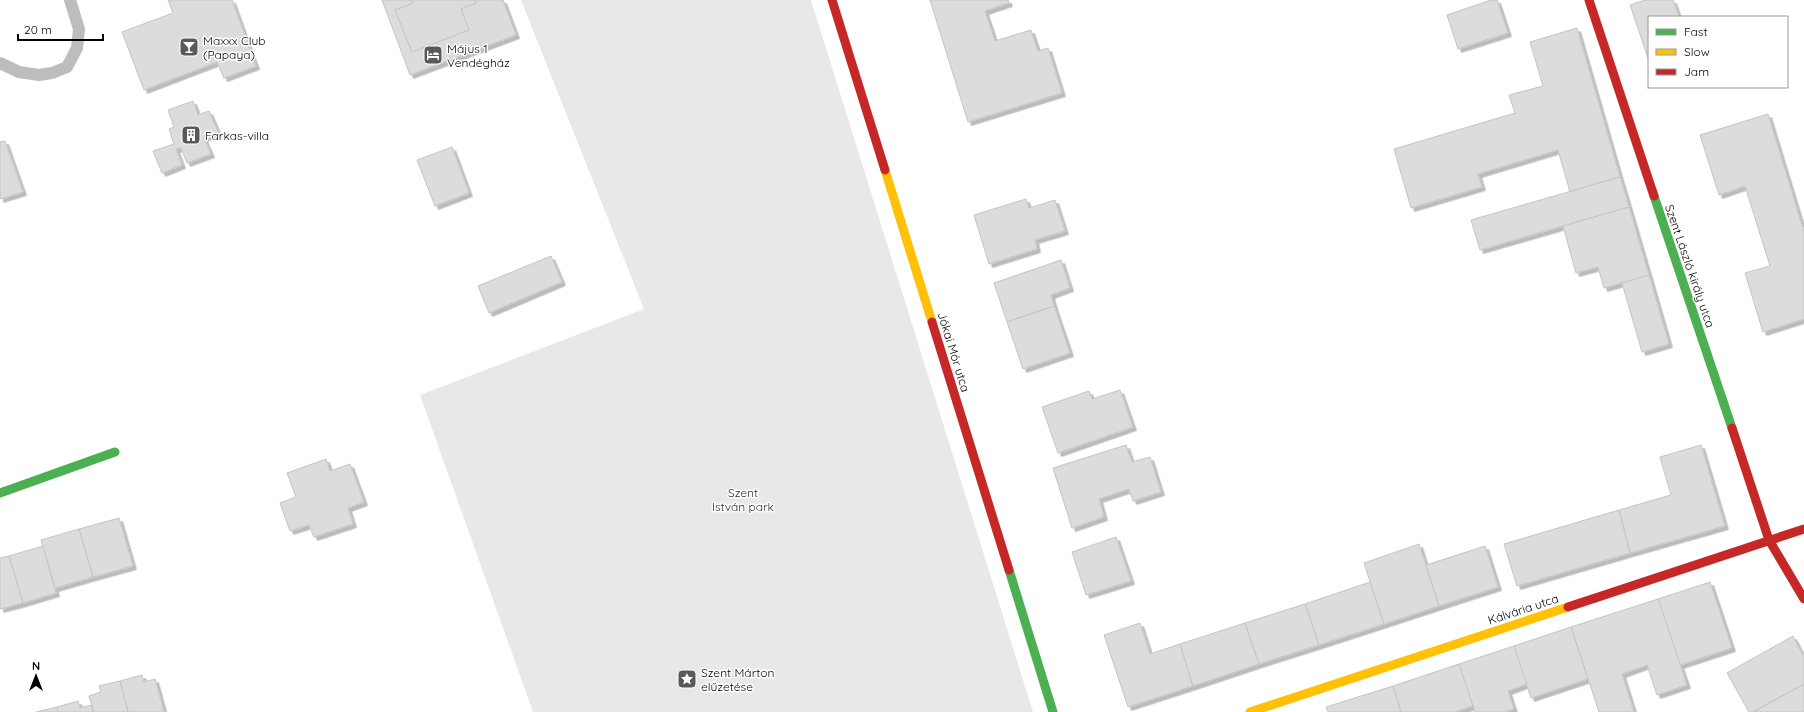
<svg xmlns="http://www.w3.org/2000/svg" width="1804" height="712" font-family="Quicksand,sans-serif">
  <defs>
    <filter id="shadow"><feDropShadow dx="3.5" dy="3.5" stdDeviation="0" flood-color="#0004"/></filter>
  </defs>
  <rect width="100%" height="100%" fill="#fff"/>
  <path fill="#e8e8e8" d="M521,0H811L1033,712H533L420,395L644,309Z"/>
  <g fill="#dcdcdc" stroke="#c4c4c4" filter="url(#shadow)">
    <path d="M168,0H232L256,66L224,78L217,62L144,90L122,32L173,13Z"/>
    <path d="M382,0H503L516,35L410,75Z"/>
    <path d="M412,0H475L476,3L461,9L469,30L412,52L395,10L413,3Z"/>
    <path d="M930,0H1008L1009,3L985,11L995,41L1031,30L1038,51L1048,48L1062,93L968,122Z"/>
    <path d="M1491,0H1497L1508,33L1458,49L1447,15Z"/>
    <path d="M1645,0H1673L1679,17H1649V57L1648,58L1630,5Z"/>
    <path d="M1577,28L1620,177L1570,192L1558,150L1478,174L1482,187L1411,208L1394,149L1515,113L1509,95L1543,86L1530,42Z"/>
    <path d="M193,101L198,115L209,111L218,132L204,138L211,154L187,163L181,148L176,149L182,165L162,173L153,151L174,144L169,129L174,127L168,110Z"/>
    <path d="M1768,114L1804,232V319L1763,332L1745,273L1770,266L1745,186L1719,195L1700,135Z"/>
    <path d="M5,141L23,192L0,199V142Z"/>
    <path d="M452,147L469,193L435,206L417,160Z"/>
    <path d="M1620,177L1629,207L1480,250L1471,220Z"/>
    <path d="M1026,199L1029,208L1055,200L1065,231L1035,240L1037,249L989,264L974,215Z"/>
    <path d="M1629,207L1649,275L1604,288L1598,267L1576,273L1563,226Z"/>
    <path d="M551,256L562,282L489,313L478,286Z"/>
    <path d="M1061,260L1070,288L1051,295L1054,306L1007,322L994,283Z"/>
    <path d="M1649,275L1669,344L1642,352L1622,283Z"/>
    <path d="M1054,306L1070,353L1023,369L1007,322Z"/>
    <path d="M1120,390L1133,427L1058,453L1042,407L1089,391L1092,399Z"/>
    <path d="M1126,445L1132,462L1150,457L1161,492L1133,501L1129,489L1099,499L1104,517L1072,528L1053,468Z"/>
    <path d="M1701,445L1725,526L1630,553L1619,510L1671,495L1660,457Z"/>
    <path d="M326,459L330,471L350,464L364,502L348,508L353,524L314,537L309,525L290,531L280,503L296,497L287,473Z"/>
    <path d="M1619,510L1630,553L1517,586L1504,544Z"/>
    <path d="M119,518L133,566L93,577L79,529Z"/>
    <path d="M79,529L93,577L55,588L41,540Z"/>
    <path d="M1116,537L1131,581L1086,595L1072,552Z"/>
    <path d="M1419,544L1439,606L1384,624L1364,563Z"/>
    <path d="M43,546L56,593L23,603L9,556Z"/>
    <path d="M1485,546L1498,587L1439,606L1426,565Z"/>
    <path d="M9,556L23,603L0,609V558Z"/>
    <path d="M1370,582L1384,624L1319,645L1305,604Z"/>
    <path d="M1710,582L1732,648L1680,665L1658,599Z"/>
    <path d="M1658,599L1687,685L1657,695L1647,665L1622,674L1634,712H1599L1571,627Z"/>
    <path d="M1305,604L1319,645L1259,664L1245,623Z"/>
    <path d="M1140,623L1150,654L1180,644L1193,686L1128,707L1104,635Z"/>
    <path d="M1245,623L1259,664L1193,686L1180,644Z"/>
    <path d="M1571,627L1588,679L1531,698L1514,646Z"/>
    <path d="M1793,636L1804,657V684L1753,712H1749L1727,673Z"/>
    <path d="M1514,646L1527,684L1508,691L1514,709L1504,712H1475L1459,664Z"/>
    <path d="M1459,664L1473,706L1455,712H1401L1393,686Z"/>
    <path d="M142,675L144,682L155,679L164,712H128L120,681Z"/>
    <path d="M120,681L128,712H94L89,696L101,692L99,686Z"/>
    <path d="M1804,684V712H1753Z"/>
    <path d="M1393,686L1401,712H1328L1326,707Z"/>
    <path d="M78,701L80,708L91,705L93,712H58L57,707Z"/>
    <path d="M57,707L58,712H36Z"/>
  </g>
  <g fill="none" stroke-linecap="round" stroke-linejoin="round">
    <path stroke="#bdbdbd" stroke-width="12" d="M0,63L19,72L39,75L52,73L67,67L77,48L79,29L70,0"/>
    <g stroke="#4caf50" stroke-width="9">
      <path d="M1654,196L1732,428"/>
      <path d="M0,493L115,452"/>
      <path d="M1009,570L1053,712"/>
    </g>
    <g stroke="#ffc107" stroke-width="9">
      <path d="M885,170L932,322"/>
      <path d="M1250,712L1568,607"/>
    </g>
    <g stroke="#c62828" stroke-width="9">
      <path d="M832,0L885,170"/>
      <path d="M1589,0L1654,196"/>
      <path d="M932,322L1009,570"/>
      <path d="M1732,428L1769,540L1804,599"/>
      <path d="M1568,607L1804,529"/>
    </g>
  </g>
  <defs>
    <g id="bar-square" transform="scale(1)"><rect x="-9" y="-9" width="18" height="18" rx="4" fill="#595959" stroke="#fff"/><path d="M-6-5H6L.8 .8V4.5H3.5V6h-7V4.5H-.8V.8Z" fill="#fff"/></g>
    <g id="hotel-square" transform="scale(1)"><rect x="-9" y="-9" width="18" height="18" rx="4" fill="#595959" stroke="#fff"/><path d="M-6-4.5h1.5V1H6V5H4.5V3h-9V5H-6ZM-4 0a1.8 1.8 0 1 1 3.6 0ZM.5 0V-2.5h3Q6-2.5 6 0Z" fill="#fff"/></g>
    <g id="building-square" transform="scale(1)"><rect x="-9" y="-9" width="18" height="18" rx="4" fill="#595959" stroke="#fff"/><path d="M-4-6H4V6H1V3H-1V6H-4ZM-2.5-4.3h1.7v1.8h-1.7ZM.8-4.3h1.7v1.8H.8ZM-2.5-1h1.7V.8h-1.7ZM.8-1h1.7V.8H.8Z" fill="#fff"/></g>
    <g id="sight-square" transform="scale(1)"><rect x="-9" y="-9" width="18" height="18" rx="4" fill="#595959" stroke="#fff"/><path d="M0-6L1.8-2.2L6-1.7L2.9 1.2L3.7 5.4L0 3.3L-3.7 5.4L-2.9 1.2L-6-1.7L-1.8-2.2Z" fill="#fff"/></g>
  </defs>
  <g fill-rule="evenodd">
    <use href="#bar-square" x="189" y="47"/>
    <use href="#hotel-square" x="433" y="55"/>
    <use href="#building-square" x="191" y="135"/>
    <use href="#sight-square" x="687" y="679"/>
  </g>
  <g text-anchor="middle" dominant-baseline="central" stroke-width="3" stroke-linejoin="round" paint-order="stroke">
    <g font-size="12" fill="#000" stroke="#fff" text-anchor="start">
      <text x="203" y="40">Maxxx Club<tspan x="203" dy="14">(Papaya)</tspan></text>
      <text x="447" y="48">Május 1<tspan x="447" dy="14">Vendégház</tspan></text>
      <text x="205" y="135">Farkas-villa</text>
      <text x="701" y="672">Szent Márton<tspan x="701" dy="14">elűzetése</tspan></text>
    </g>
    <g font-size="12" fill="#000" stroke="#fff">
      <text transform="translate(1690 266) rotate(71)">Szent László király utca</text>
      <text transform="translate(954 352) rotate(73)">Jókai Mór utca</text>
      <text transform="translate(1523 609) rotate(-18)">Kálvária utca</text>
    </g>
    <g font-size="12" fill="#2d2d2d" stroke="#fff">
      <text x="743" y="492">Szent<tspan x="743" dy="14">István park</tspan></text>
    </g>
  </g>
  <rect x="1648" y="16" width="140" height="72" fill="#ffffff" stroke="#999999"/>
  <rect x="1656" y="29" width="20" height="6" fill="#4caf50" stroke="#999999"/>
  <text x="1684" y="36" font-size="12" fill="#000000">Fast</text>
  <rect x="1656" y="49" width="20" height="6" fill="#ffc107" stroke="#999999"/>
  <text x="1684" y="56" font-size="12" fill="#000000">Slow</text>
  <rect x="1656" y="69" width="20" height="6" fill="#c62828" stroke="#999999"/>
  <text x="1684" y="76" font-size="12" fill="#000000">Jam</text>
  <g transform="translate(36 676)" stroke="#ffffff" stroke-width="3" paint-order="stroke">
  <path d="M0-3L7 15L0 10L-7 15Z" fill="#000000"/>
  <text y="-6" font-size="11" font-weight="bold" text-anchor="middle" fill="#000000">N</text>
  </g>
  <path d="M18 34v6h85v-6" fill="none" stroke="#000000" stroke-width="2"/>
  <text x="24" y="34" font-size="12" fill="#000000" stroke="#ffffff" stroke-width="3" paint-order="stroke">20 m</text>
</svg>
